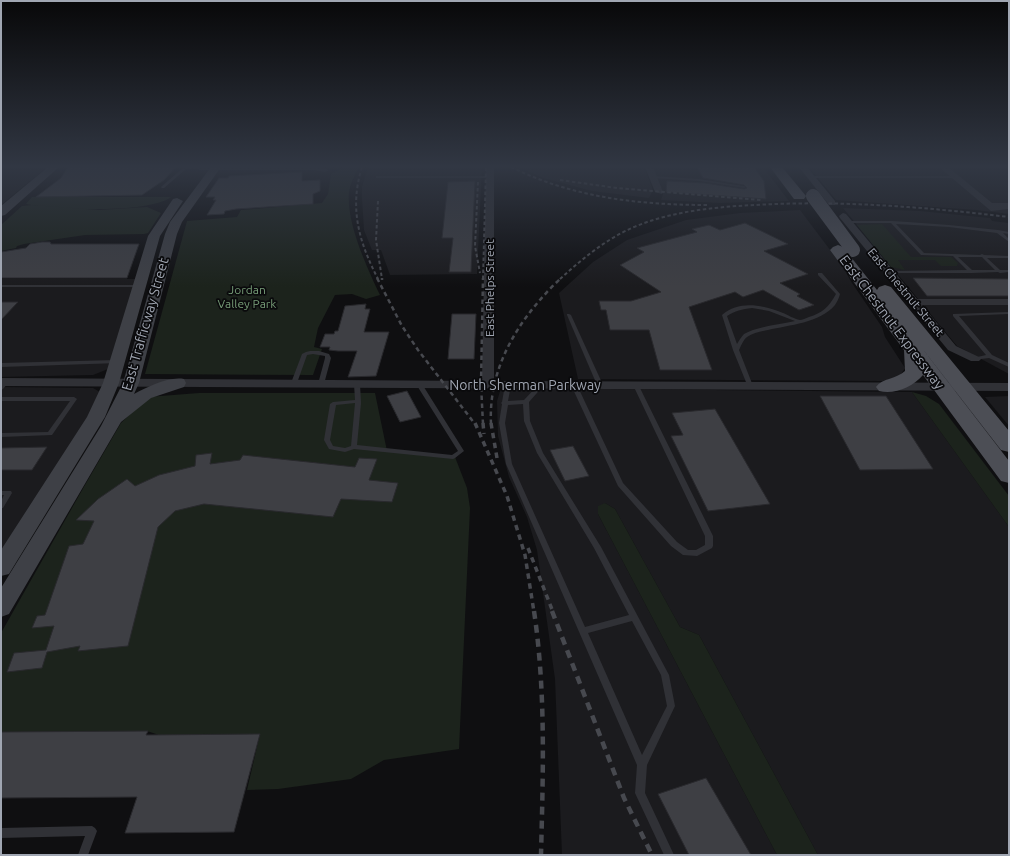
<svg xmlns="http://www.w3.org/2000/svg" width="1010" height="856" font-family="Ubuntu,sans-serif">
  <rect width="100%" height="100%" fill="#0f0f11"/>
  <g fill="#1b1b1e">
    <path d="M1,167H47L1,205Z"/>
    <path d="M368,167H482L477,274L390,275L381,250H372L364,230L362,199V187Z"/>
    <path d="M519,167H644L653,190L649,198L592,191L543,178Z"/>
    <path d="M652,167H763L789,201L719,203L661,200L663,194Z"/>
    <path d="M809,167H1009V214L976,210L836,200Z"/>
    <path d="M843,208L920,211L990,218L992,221L1009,223V374L957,346Z"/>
    <path d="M800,210L843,267L852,283L882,327L885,337L905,368L899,377L883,381L578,379L559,293L593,262L627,240L686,220L740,213Z"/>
    <path d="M1,279H136L108,369L93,375L1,377Z"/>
    <path d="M1,387L93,388L100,392L97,404L1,557Z"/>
    <path d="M501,388L912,392L1009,527V855H818L699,635L680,627L615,509L605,503L598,514L777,855H562L555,679L537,550L527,517L509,477L498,436L497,401Z"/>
    <path d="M1009,396V426L985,397Z"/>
  </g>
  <g fill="#1c231c">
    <path d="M344,167H359C356,173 352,180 350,187C343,216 367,268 380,295L366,299L352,294L335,295L318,328L314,347L322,349L313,375L145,374L187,221L237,217L241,210L322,203L328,194L331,174Z"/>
    <path d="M32,197H171C148,214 55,210 26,204Z"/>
    <path d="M32,205L99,210L147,207L161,213L148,233L144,234L85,235L24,244L17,246L16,248L1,251V225L22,206Z"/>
    <path d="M882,224L911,257H951L958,263L957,266H941L935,260H898L905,270L891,267L857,225Z"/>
    <path d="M912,392L926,396L939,404L1009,496V527Z"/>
    <path d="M199,393H375L387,451L455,457L467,488L470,508L459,749L384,760L351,779L278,789L247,790L260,734L159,735L147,731L1,732V633L85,485L121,423L148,397Z"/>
    <path d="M605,503L615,509L680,627L699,635L818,855H777L598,514V506Z"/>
  </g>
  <g fill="#3e3f44" stroke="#29292d">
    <path d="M68,167H176L164,180L142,195L36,197L61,178Z"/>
    <path d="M697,167H754L764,181L766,199L666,192L667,181L705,183L744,189L747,188L744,185L703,178Z"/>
    <path d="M302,172V181L320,180V191L313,194V204L236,209L225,211L224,214L207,215L216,200H213L215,197H206L219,178H228L229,176Z"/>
    <path d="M475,181L471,272H449L453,238H442L448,182Z"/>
    <path d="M745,223L788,244L764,251L808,274L780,283L800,294L797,296L814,305L799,310L763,290L743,297L735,292L689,307L712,370H660L649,330H610L606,310H601L599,301H631L661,292L620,265L644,252L637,248L697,232L692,229L709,225L720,230Z"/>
    <path d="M42,242H50L51,244H139L127,278H1V252L26,248L30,244Z"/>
    <path d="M913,278L1009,279V296H927Z"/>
    <path d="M1,302H18L1,320Z"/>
    <path d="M366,304L365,309H370L364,332H389L376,376L348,377L357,351H338L329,350L330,347H320L325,334H334L335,331H338L345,306Z"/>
    <path d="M452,314H476L474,359H448Z"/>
    <path d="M407,391L421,417L400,422L387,396Z"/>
    <path d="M820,396H886L933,469L860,470Z"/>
    <path d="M715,409L770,504L708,511L671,436L683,435L672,413Z"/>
    <path d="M573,446L589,476L565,481L550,450Z"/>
    <path d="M47,447L32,470H1V448Z"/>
    <path d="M212,453L210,464L240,460L243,455L355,467L359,458L377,459L369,480L398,483L392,502L341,499L333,517L204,504L175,511L158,527L128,646L78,651L80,646L47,652L42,668L7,672L14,653L46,650L54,626L32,628L37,616L45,615L69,546L83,544L94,521L76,520L98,499L127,479L135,486L159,475L195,466L196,455Z"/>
    <path d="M148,731L146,735L260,734L234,832L125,833L137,797L1,798V732Z"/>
    <path d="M706,778L751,855H689L658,794Z"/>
  </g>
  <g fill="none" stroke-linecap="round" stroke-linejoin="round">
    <g fill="#303136" fill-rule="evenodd">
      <path d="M184,167H202L204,168L202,169H186L164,188H162L161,187Z"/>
      <path d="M376,176H490L492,177L490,178H376Z"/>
      <path d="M652,176L699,179L744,186L746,187L744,188L699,181L653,178L651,177Z"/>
      <path d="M810,176H956L958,177L956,178H811L809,177Z"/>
      <path d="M847,221H892L908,222L949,225L998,230L1009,232V234L1003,233L1009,239V242L997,233L949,227L896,224L924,253L980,255L982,254L984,255L1009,256V258H987L1000,270H1009V272L1000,273L998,272L972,273H888V272L890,271L967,270L953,256L921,255L891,223H848L846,222ZM958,257H982L995,270H972Z"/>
      <path d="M818,273H822L840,294C839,298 837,302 835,305C820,323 789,325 768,330C762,331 753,333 747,337C743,340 741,346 739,350L753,386L750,388L748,387L733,350L722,315C739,300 763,305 783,313C788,315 794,319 800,320C802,320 806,318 809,317C822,313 829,307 836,294L818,275ZM752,308L769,311L795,321C781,324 756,327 744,334C741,337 739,341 737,344L727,316C735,311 742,309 752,308Z"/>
      <path d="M1,285H139L141,286L139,287H1Z"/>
      <path d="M1009,312V314L959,316L992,355L1009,363V367L989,358L973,360L972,359L973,358L986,355L953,316V314Z"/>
      <path d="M567,314H569L571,315L603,385L602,386L600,387L597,385L567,315Z"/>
      <path d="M310,351H319L329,354L331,358L324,384L321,386L318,384L325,358V356L313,354L307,355L297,383L294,385L292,384L291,383L302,354L306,352Z"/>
      <path d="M117,360L119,361L120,362L119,363L1,367V363Z"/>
      <path d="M6,380L9,382L3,389L1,390C1,385 1,382 6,380Z"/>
      <path d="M357,382L360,384L361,403L357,445L452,455L458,451L416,384L419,382L422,384L464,451L455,458L453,459L354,449L345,452L329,449L324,440L330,404L333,402L355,400L354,384ZM355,403L351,446L345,448L333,446L330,440L336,405Z"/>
      <path d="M508,383L511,385L508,401L524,400L539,384L541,383L544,385L529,402L530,421L543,453L601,547L669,675L675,706L647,765L645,793L674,855H664L635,793L637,765L506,464L499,423L502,404L501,403L502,402L505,385ZM523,404L524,421L537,453L594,548L629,615L585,627L512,464L505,423L508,405ZM632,621L661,675L667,706L642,755L588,633Z"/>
      <path d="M574,383L577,385L623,483L677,542L688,550H696L705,545V536L633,385L636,383L638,384L713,536V546L712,548L697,556L683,555L671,546L618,486L571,385Z"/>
      <path d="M1,397H74L77,399L52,435L1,437V433L48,432L70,401H1Z"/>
      <path d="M1,491H11L12,493L3,508H1V501L4,495H1Z"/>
      <path d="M92,826L95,828L97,831L88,855H78L85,836L1,838V828Z"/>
    </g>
    <g fill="#303136" fill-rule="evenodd">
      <path d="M199,167H321L329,170L325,172L315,170H199Z"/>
      <path d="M486,167H494V381L1009,383V391L1,386V378L482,381Z"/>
      <path d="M645,167H653L663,192L662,194L655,192Z"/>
      <path d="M799,167H807L835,201V205H829Z"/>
      <path d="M939,167H948L992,203H1009V209L991,211Z"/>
      <path d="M843,213L846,214L917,299H1009V305H922L956,346L979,357L981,359L979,361H971L948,350L840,218L839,216Z"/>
    </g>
    <g fill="#3e4046" fill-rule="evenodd">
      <path d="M48,167H59L5,215L1,216V206Z"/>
      <path d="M211,167H221L182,222L177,234L139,383L134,394C147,387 169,376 184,379L186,383L184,387L151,398L121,422L9,614L1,617V588L101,426L123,383L165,234L170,222Z"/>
      <path d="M177,198L183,201L160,236L119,383L105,417L9,574L1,576V550L87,417L103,383L148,236L173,199Z"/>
    </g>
    <g fill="#4c4e55" fill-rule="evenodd">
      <path d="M770,167H782L806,196L804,199H794Z"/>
      <path d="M838,245L843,247L877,290L879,287L885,285L891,287L1009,431V452L1001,450L918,343L1009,461V483L1001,481L923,375C913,387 894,395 879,391L876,387C882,378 897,379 905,371L904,350L830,250L833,247Z"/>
    </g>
    <g stroke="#47494f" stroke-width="2" stroke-dasharray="3.5 2.5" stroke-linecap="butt">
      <path d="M362,167C349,208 359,242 378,279"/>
      <path d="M511,167C574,198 640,205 709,205"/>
      <path d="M560,180L617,188L761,200"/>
      <path d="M478,182L475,246L480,273"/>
      <path d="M378,201L376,240L382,279"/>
      <path d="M483,279L486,167"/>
      <path d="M560,279C582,259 606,239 634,227C672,211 715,207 755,205C840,200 925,207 1009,217"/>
    </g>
    <g stroke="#47494f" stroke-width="2.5" stroke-dasharray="4.5 3.5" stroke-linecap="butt">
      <path d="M377,278L402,326L418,350L475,424"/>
      <path d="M382,278V280"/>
      <path d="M483,424L481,384L483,278"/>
      <path d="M491,424C488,366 520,317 561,278"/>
    </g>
    <g stroke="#47494f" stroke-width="3.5" stroke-dasharray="5.5 4.5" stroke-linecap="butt">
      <path d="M475,423L507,496L525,555L534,612"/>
      <path d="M483,423L484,434"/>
      <path d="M491,423L497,458"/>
      <path d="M528,548L553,612"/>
    </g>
    <g stroke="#47494f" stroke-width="4.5" stroke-dasharray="8 6" stroke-linecap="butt">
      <path d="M534,611C546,692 543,774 541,855"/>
      <path d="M552,611L624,798L652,855"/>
    </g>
    <path stroke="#4c4e55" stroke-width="14" d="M813,196L853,250"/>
  </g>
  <linearGradient id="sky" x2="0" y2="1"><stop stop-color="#080809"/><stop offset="0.58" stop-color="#313743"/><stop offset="1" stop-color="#313743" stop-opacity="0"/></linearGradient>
  <rect width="1010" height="287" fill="url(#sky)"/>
  <g text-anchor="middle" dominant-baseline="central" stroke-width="3.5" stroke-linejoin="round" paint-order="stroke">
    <g font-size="12" fill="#a0a6b2" stroke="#0a0a0c">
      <text transform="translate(489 288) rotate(-90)">East Phelps Street</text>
      <text transform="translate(906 292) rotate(50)">East Chestnut Street</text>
    </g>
    <g font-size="12" fill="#779d78" stroke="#0a0a0c">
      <text x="247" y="289">Jordan<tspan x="247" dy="14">Valley Park</tspan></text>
    </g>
    <g font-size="14" fill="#a0a6b2" stroke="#0a0a0c">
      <text transform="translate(892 322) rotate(53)">East Chestnut Expressway</text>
      <text transform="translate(145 324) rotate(-74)">East Trafficway Street</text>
      <text x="525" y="385">North Sherman Parkway</text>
    </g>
  </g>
  <rect width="1010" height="856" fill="none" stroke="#a0a6b2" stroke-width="4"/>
</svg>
